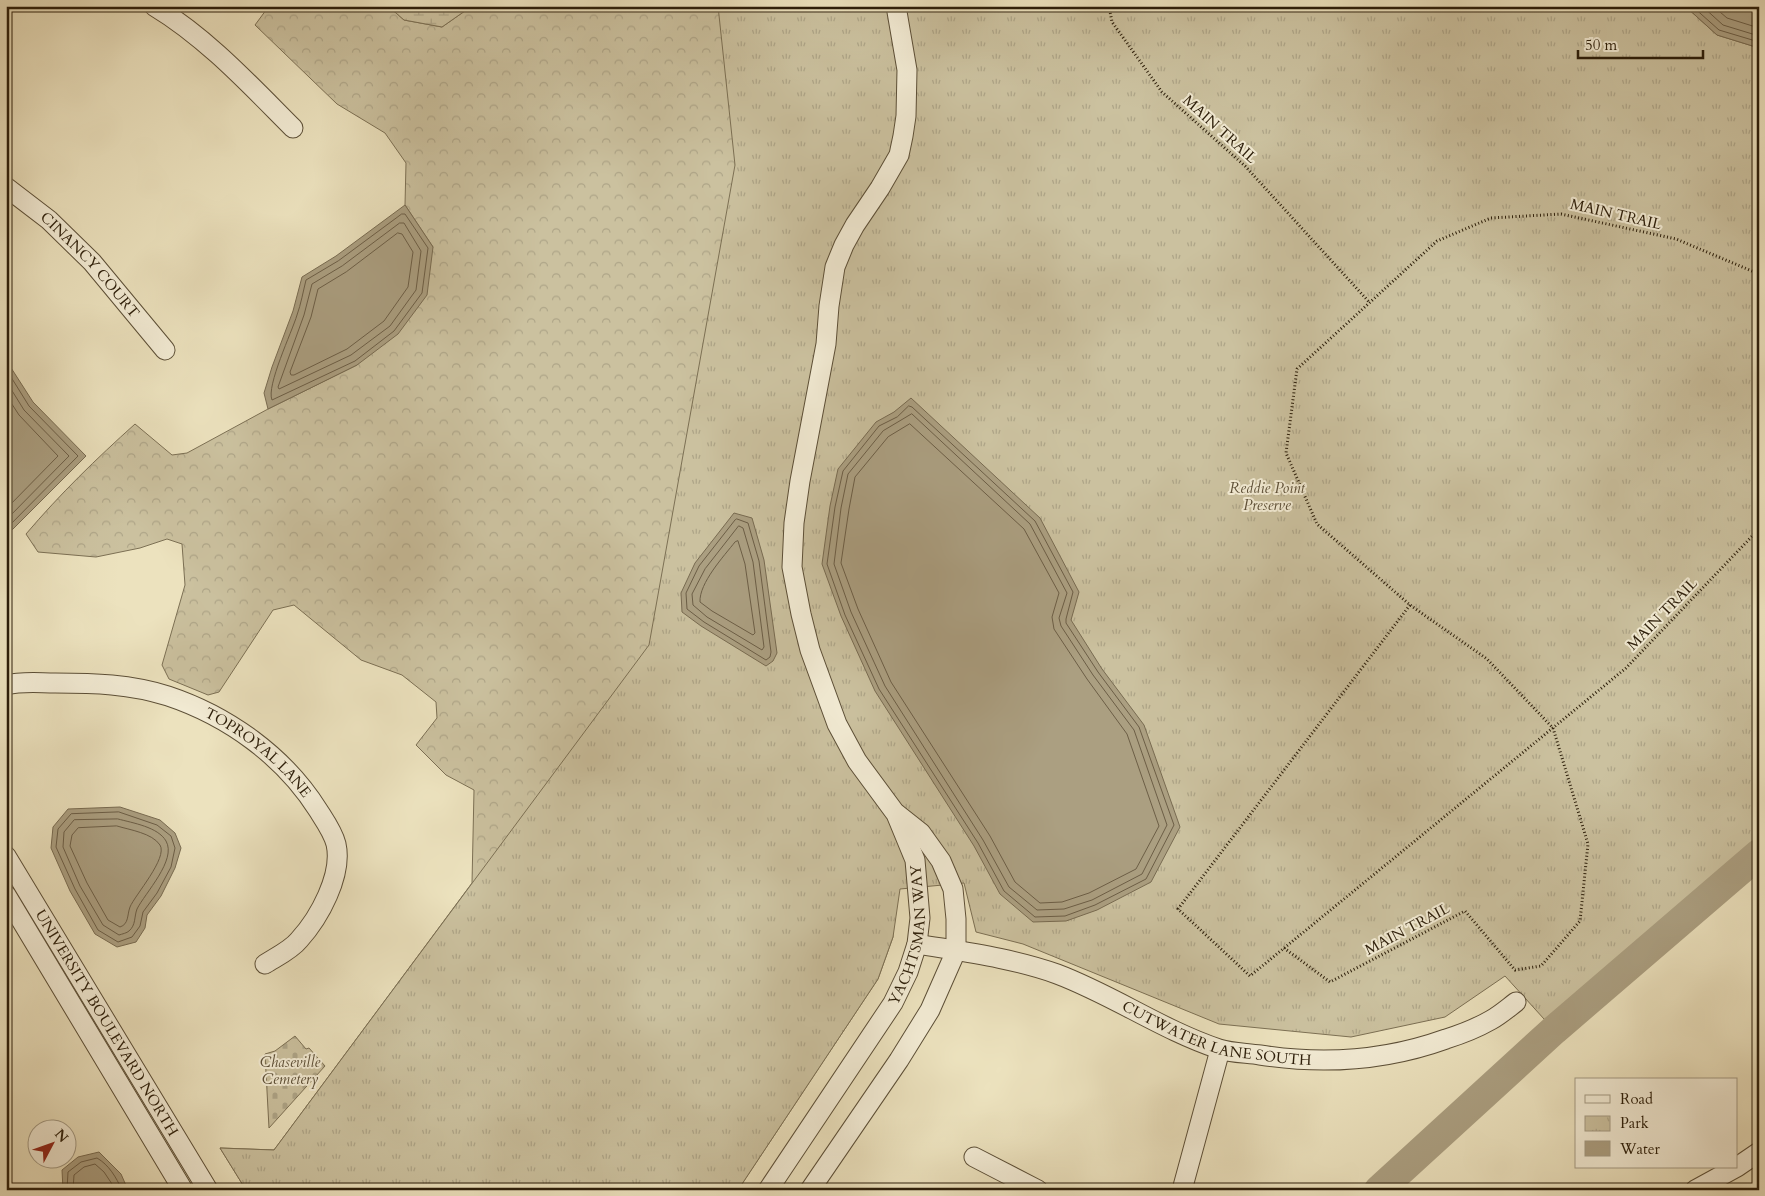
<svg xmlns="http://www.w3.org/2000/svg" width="1765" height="1196" font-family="Cardo,serif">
  <defs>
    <pattern id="forest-crowns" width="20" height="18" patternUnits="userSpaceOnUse" patternTransform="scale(1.25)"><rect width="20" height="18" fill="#cbc19f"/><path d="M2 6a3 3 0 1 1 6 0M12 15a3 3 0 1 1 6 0" fill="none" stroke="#aea588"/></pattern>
    <pattern id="wetland-marsh" width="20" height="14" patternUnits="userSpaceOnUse" patternTransform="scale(1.25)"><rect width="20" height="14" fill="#cbc19f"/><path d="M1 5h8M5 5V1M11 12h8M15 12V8" fill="none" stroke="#aea588"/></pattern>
    <pattern id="cemetery-stones" width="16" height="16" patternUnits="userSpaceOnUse" patternTransform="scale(1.25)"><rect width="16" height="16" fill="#cbc19f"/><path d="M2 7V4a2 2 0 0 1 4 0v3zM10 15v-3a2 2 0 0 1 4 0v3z" fill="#aea588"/></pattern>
    <pattern id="park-tufts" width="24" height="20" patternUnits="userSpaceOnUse" patternTransform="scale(1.25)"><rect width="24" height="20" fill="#cbc19f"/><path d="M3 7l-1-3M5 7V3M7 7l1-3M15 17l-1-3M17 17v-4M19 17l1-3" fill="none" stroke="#aea588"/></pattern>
  </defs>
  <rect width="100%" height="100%" fill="#ece2be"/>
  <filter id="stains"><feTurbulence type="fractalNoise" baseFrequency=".004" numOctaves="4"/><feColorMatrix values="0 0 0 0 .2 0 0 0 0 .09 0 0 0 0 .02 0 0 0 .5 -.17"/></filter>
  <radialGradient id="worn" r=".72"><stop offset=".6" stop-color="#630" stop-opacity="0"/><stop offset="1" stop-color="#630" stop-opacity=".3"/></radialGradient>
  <path fill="url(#forest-crowns)" stroke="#7c7054" d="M269,6H388L404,20L442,27L472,6H865L893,937L878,979L738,1190H246L220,1148L274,1150L472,883L474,790L446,775L416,745L437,718L436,702L402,675L361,660L294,605L273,610L219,692L208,695L169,679L162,665L185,585L182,544L167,539L140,548L96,557L38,552L26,534C60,494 96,459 135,424L172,455L187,453L268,409L357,365L433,247L405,205L406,163L385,133L337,104L255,25Z"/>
  <path fill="url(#wetland-marsh)" stroke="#7c7054" d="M388,6H472L442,27L404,20Z"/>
  <path fill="url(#cemetery-stones)" stroke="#7c7054" d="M295,1036L306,1049L309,1048L325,1066L269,1128L265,1054L275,1051Z"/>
  <path fill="url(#park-tufts)" stroke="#7c7054" d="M718,6H1685L1717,35L1759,48V854L1554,1030L1505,976L1445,1017L1351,1037L1219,1024L1023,944L976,932L964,883L900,889L893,937L878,979L738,1190H246L220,1148L274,1150L649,645L735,165Z"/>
  <g fill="#ab9f81" stroke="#786b51">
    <path d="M1685,6H1759V48L1717,35Z"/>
    <path d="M405,205L433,247L427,295L398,334L357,365L268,409L264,393L272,367L293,311L302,277L336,256Z"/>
    <path d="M6,360L33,402L86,456L6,536Z"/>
    <path d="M911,398L1040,518L1079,592L1071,620L1102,669L1144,725L1180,827L1151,882L1097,910L1066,921L1033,922L1000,894L974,846L875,691L841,616L822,564L830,506L838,469L876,422L894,412Z"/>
    <path d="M734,513L752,518L764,560L777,653L773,661L766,666L701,626L682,612L681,593L695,563Z"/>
    <path d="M120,807L160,820L175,833L181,848L175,868L161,896L147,915L145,928L136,942L117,947L95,934L70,891L51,848L53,827L68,809Z"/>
    <path d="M99,1152L121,1174L128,1190H63L62,1170L78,1157Z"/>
  </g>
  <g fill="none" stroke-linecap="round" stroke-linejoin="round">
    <g stroke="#6c5e46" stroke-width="1">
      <path d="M1692,6L1719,30L1759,42"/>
      <path d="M1702,6L1723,25L1759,36"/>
      <path d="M1713,6L1727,18L1759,28"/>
      <path d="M402,214H405L428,248L422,293L394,331L355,361L272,400C266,386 292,332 297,315C301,304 303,292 306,280L338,261Z"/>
      <path d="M400,223H404L421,251L416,290L390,326L351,355L279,389L278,387L304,315L312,284L342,266Z"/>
      <path d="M398,233L402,234L413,252L408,287L384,321L347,349L294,375H291L290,372L311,317L318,289L346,272Z"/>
      <path d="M6,369L29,406L78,456L6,529"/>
      <path d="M6,381L24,410L69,456L6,520"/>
      <path d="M6,395L19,415L58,456L6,509"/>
      <path d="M909,406L912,407L1035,521L1073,592L1066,619V623L1098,672L1139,727L1174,825L1146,879L1095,905L1065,916L1035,917L1004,891L978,843L879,689L845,615L827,564L835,507L843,471L879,426L897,417Z"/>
      <path d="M912,414L1030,524L1067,593L1059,618L1061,626L1093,675L1134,730L1167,825L1142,874L1092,900L1064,909L1037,910L1009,887L983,840L885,686L851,612L834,564L841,508L848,474L883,431Z"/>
      <path d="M910,424L1024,529L1059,593L1052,617L1054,629L1087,679L1127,734L1159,826L1136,869L1089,893L1062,902L1040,903L1015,882L990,836L891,682L858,609L841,563L849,509L855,477L888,437Z"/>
      <path d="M737,519L748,523L759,561L771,652L770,657L766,660L704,622L687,609L686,593L699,566L735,520Z"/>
      <path d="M739,526L743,528L753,562L764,647L762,650L707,617L693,605L692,594L705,569Z"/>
      <path d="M738,541L745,564L755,633L753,635L712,611L700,602C699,583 724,556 735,542Z"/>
      <path d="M119,812L157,825L171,836L175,848L171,867L157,893L143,912L140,926L132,937L118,942L98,930L75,889L56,847L58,829L71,814Z"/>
      <path d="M118,819C133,823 158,827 166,841C177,860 145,893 137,909C134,917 136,925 129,931C127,933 122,934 119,935L103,925L80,886L63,847L64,832L74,820Z"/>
      <path d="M117,826C130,830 152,833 160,845C168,858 135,895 130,907C127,915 129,924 120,927L108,920L87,883L70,846L72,835L78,828Z"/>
      <path d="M67,1190L68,1172L81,1162L97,1158C109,1165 116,1177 122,1190"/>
      <path d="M73,1190L74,1175L84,1167L95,1164L104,1172L116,1190"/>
    </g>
    <path stroke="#ab9f81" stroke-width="30" d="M1379,1190L1554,1030L1759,854"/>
    <g stroke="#5c4f37" stroke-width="21">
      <g id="street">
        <path d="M154,6C207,38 250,85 293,128"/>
        <path id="s1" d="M6,187L49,220L92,262L165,350"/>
        <path id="s2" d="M6,685C22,681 39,683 55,683C94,683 130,684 168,696C228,716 284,756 318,810C325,821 333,832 336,844C343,875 319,918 299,940C291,950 276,957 265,964"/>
        <path id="s3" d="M6,856L208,1190"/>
        <path d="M6,895L183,1190"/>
        <path id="s4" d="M917,944C964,952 1012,958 1057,974C1113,995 1162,1030 1219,1049C1231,1053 1247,1053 1260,1055C1324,1065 1385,1061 1446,1039C1462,1034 1477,1028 1491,1020C1500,1015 1508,1008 1516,1002"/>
        <path d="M974,1157L1038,1190"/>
        <path id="s5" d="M768,1190L893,1003L908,972L917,944L920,918L915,860L896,814L857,761L837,724L810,650L801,614L792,567L794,523L800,481L826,344L829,306L835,267L844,245L855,225L880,188L899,155L903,136L906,116L907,70L896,6"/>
        <path d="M810,1190L899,1060L930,1010L956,951V919L953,889L941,861L921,833L897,814"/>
        <path d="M1182,1190L1220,1050"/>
        <path d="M1695,1190L1737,1167L1759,1152"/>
      </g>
    </g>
    <g stroke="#2c1e0a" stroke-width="3" stroke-dasharray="1 2.5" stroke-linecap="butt">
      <path d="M1109,6L1112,22L1162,92L1245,166L1370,303"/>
      <path d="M1410,605L1178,909L1250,976L1626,668L1759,529"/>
      <path d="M1284,948L1330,982L1465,911L1515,970L1541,966L1580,921L1588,844L1553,728L1487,659L1410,605L1317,524L1286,453L1297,369L1437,241L1491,218L1561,214L1676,239L1759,274"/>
      <path d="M1756,1060L1759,1057"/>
    </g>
    <use href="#street" stroke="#f3ecd5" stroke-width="19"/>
  </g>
  <g text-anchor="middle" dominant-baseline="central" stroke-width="4" stroke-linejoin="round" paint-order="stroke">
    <g font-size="15" fill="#2c1e0a" stroke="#f3ecd5">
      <text transform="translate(1220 129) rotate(42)">MAIN TRAIL</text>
      <text transform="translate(1616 214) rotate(13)">MAIN TRAIL</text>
      <text stroke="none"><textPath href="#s1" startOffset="115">CINANCY COURT</textPath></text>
      <text transform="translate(1662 614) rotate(-46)">MAIN TRAIL</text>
      <text stroke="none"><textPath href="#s2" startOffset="271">TOPROYAL LANE</textPath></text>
      <text transform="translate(1407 929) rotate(-28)">MAIN TRAIL</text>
      <text stroke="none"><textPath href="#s5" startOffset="296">YACHTSMAN WAY</textPath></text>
      <text stroke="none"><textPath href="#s3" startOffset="195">UNIVERSITY BOULEVARD NORTH</textPath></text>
      <text stroke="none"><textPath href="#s4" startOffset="316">CUTWATER LANE SOUTH</textPath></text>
    </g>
    <g font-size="15" font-style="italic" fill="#5c4f37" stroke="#f3ecd5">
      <text x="1267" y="488">Reddie Point<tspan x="1267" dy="17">Preserve</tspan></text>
      <text x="290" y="1062">Chaseville<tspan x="290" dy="17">Cemetery</tspan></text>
    </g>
  </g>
  <rect width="1765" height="1196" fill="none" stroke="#ece2be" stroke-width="25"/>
  <rect x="8" y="8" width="1750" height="1181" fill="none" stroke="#2c1e0a" stroke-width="2.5"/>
  <rect x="12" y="12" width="1740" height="1171" fill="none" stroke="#2c1e0a"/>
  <rect x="1575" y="1078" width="162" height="90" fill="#f3ecd5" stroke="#a39a84"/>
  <rect x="1585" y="1095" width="25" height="8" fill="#f3ecd5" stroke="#a39a84"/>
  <text x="1620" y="1104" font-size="15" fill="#2c1e0a">Road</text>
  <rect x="1585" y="1116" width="25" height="15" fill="url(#park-tufts)" stroke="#a39a84"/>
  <text x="1620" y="1128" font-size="15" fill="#2c1e0a">Park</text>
  <rect x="1585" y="1141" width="25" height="15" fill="#ab9f81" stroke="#a39a84"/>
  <text x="1620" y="1154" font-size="15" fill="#2c1e0a">Water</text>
  <g transform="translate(52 1144) rotate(49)"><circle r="24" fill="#f3ecd5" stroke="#a39a84"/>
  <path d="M0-4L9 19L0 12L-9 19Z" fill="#8f2418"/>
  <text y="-8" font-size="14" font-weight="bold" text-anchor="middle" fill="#2c1e0a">N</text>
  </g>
  <path d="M1578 50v8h125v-8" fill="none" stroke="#2c1e0a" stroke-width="2.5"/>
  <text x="1585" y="50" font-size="15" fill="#2c1e0a" stroke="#f3ecd5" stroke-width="4" paint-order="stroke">50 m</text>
  <rect width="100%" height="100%" filter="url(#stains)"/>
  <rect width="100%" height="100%" fill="url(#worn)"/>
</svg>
